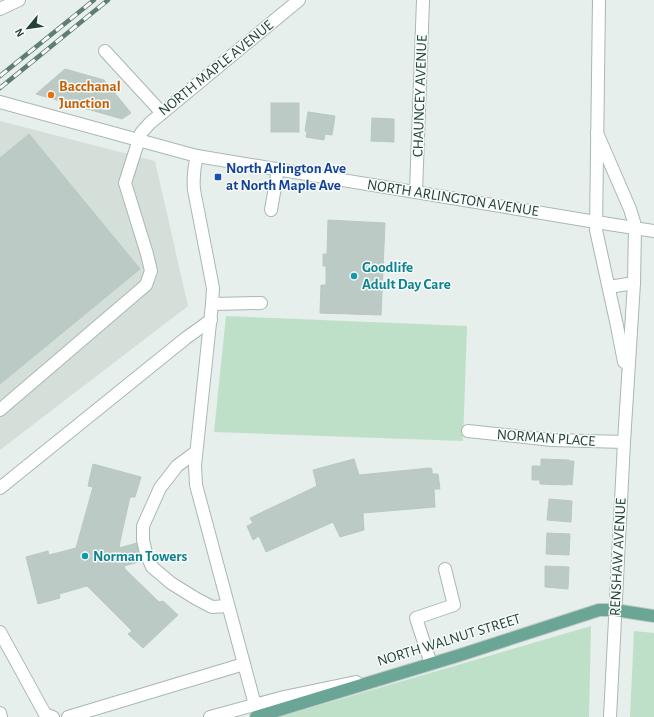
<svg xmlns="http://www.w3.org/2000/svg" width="654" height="717" font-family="'Alegreya Sans',sans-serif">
  <rect width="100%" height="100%" fill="#e6efeb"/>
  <path fill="#d4dfda" d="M0,121L155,161L188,306L0,450Z"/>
  <g fill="#bfe0c8">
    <path d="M226,316L467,326L463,441L214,432Z"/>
    <path d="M591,626L589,717H279Z"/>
    <path d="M634,631L654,633V717H630Z"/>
  </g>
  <g fill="#bbcac4" stroke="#b8c9c2">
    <path d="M65,69L104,80L131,113L122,119L36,94Z"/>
    <rect x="271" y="103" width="28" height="29"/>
    <path d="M308,112L335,116L332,135L325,134L324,140L306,137L307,132L305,131Z"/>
    <path d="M372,118L394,119V142L371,141Z"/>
    <path d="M29,134L140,269L0,384V158Z"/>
    <path d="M328,220L385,223L381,315L320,313L321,285H326V266H323V254H327Z"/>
    <path d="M354,459L359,475L430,468L432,469V474H438L440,489H434L435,507L363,513L364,530L340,537L333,522L266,552L259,536L253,540L247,526L253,523L250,518L317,486L313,470Z"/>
    <path d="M541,459L569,460V461H574L572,485L567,484V485L540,484V480H532V466H541Z"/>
    <path d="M93,464L141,477L135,497H130L120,542L119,548L137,543L142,561L124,566L125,569L159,602L163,601L178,615L143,648L128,634L132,631L87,586L59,594L60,598L38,604L26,557L48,551L49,555L76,548L93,487L88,486Z"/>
    <path d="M549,499L572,501L571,522L547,520Z"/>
    <path d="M547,533L570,534L569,555L546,554Z"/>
    <path d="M545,566L569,567L568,589L545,587Z"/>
  </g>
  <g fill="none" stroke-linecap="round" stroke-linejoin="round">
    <g stroke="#a8b8b2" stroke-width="14">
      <g id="minor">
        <path d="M599,0L596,230L617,326L624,362"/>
        <path d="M0,9L19,0"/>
        <path d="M105,51L162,113"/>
        <path d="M0,102L182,152L197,156L596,222L654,231"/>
        <path d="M597,133L630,209L634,222L635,228L634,283L624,442L610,717"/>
        <path d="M197,156C194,167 193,178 194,190L213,288L212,304L195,465L196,485L255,705"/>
        <path d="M416,192L423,0"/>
        <path d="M271,210L278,169"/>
        <path d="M609,287L634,283"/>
        <path d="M212,304L261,303"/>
        <path d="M0,410L146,285L151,271L147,254L125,183L141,133L150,123L299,0"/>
        <path d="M468,431L552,440L624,442"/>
        <path d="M196,452L177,466L160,488L143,526V540L146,553L152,567L171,583L195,598L212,607L228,606"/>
        <path d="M0,488L186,338L211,320"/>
        <path d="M0,632L45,714L53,717"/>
        <path d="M431,664L416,618L454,605L445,569"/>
        <path d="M0,713L1,717"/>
        <path d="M68,717L244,664"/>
        <path d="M210,717L284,697L356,682"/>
      </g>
    </g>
    <g stroke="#c2cac8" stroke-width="14">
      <path id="major" d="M256,717L457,656L599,610H615L654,616"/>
    </g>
    <use href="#minor" stroke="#fff" stroke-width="12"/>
    <use href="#major" stroke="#6aa596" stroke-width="12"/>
    <g stroke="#5f7d75" stroke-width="4.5">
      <g id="rail">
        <path d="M0,76L94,0"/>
        <path d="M0,88L108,0"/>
      </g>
    </g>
    <use href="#rail" stroke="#f7fbf9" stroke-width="3" stroke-dasharray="9" stroke-linecap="butt"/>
  </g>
  <circle fill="#e8710a" stroke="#f7fbf9" stroke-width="1.5" cx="51" cy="95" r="4"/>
  <rect fill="#1a4fb4" stroke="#f7fbf9" stroke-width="1.5" x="214" y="173" width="8" height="8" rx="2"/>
  <g fill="#0f9aa8" stroke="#f7fbf9" stroke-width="1.5">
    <circle cx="354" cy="276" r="4"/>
    <circle cx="85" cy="556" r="4"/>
  </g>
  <g text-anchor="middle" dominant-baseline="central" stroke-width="3" stroke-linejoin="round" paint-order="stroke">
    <g font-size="15" fill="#24423a" stroke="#f7fbf9">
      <text transform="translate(216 68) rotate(-39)">NORTH MAPLE AVENUE</text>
      <text transform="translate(420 96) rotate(-88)">CHAUNCEY AVENUE</text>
      <text transform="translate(453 198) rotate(9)">NORTH ARLINGTON AVENUE</text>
      <text transform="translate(546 438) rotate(4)">NORMAN PLACE</text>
      <text transform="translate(618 557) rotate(-87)">RENSHAW AVENUE</text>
      <text transform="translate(449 640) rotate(-17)">NORTH WALNUT STREET</text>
    </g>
    <g font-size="15" font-weight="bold" fill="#c56008" stroke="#f7fbf9" text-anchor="start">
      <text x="59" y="86">Bacchanal<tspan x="59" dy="17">Junction</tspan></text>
    </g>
    <g font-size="15" font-weight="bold" fill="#164399" stroke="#f7fbf9" text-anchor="start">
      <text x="226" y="168">North Arlington Ave<tspan x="226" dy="17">at North Maple Ave</tspan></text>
    </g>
    <g font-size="15" font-weight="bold" fill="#0d838f" stroke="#f7fbf9" text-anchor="start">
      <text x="362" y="267">Goodlife<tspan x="362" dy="17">Adult Day Care</tspan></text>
      <text x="93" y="556">Norman Towers</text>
    </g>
  </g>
  <g transform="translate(28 28) rotate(241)" stroke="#f7fbf9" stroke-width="3" paint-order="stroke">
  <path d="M0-3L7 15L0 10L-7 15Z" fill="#24423a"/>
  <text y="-6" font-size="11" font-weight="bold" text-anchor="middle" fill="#24423a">N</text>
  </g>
</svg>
